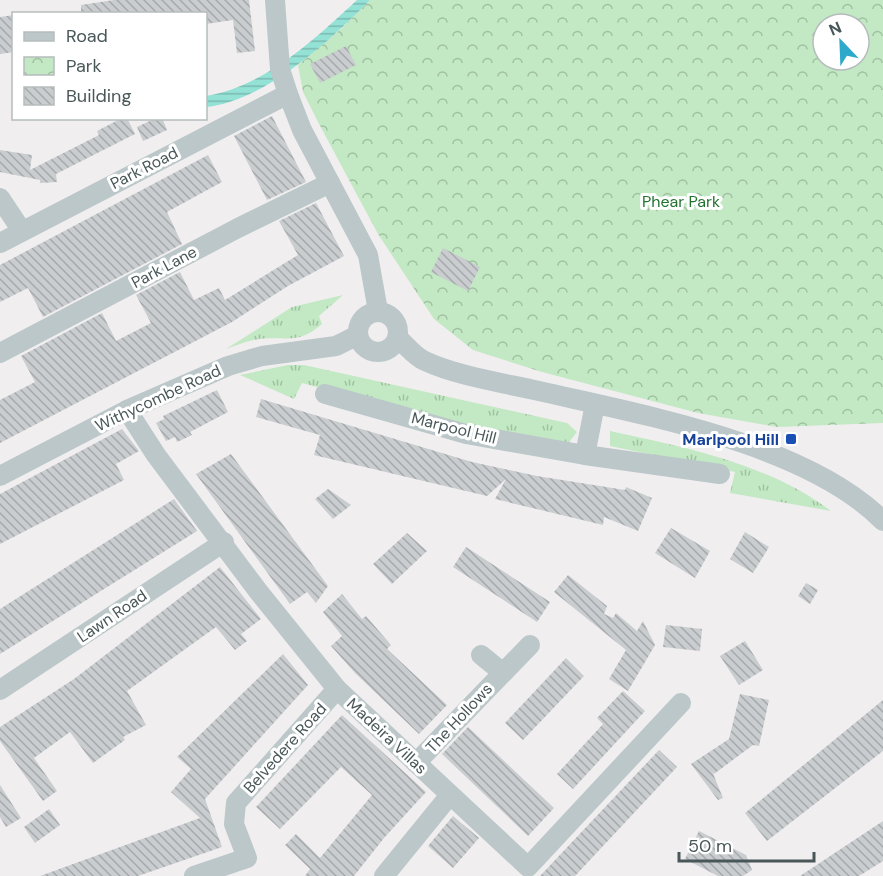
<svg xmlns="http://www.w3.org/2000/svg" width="883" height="876" font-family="'DM Sans',sans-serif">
  <defs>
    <pattern id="grass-tufts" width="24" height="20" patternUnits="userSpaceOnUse" patternTransform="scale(1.5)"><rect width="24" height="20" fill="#c2e9c3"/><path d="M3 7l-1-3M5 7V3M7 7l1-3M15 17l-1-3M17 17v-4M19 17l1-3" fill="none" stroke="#a0c0a1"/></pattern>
    <pattern id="park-crowns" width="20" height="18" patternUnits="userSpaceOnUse" patternTransform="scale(1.5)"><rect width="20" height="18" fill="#c2e9c3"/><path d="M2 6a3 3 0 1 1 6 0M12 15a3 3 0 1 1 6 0" fill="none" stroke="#a0c0a1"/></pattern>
    <pattern id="water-rules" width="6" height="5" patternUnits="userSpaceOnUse" patternTransform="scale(1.5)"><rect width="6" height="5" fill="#94e1d6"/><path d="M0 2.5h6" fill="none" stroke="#7bb9b1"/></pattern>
    <pattern id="building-back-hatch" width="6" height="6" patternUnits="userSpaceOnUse" patternTransform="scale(1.5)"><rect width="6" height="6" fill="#c9cdcf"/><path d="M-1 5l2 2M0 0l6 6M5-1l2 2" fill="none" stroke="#a5a9ab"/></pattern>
  </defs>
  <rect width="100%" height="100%" fill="#f1eeef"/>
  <g fill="url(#grass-tufts)">
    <path d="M343,295L319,316L322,324C298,345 286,336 259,339C247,341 237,345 226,349L292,307Z"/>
    <path d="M288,365H304L567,423L577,432L566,446L476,429L302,383L294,399L240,375Z"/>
    <path d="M610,431C687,448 767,463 831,511L730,493L735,472L610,446Z"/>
  </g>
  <path fill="url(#park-crowns)" fill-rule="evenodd" d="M370,0H883V423L777,427L698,413L542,372L473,350L434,319L378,234L318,122L303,92L298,65L341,29ZM823,24H859V60H823Z"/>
  <path fill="url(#water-rules)" d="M357,0H370C330,41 265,101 206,107V96C265,86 314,40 357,0Z"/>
  <g fill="url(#building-back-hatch)">
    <path d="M114,0H249L255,51L237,53L233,20L206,24V14H81V5Z"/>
    <path d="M14,15V52L0,54V17Z"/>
    <path d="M346,46L356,65L320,83L310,64Z"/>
    <path d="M272,116L306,182L267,200L234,136Z"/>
    <path d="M122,118H127L135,134L56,174L57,182L40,183V180L0,172V150L32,155L30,170L99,135L97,131Z"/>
    <path d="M156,118H162L167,130L143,141L137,127Z"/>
    <path d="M208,155L222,182L167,212L182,244L43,317L28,288L0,302V265Z"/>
    <path d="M316,203L344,256L288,286L232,322L0,443V400L35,382L21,356L102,313L116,341L151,323L136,295L180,272L194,300L219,288L225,300L298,255L279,221Z"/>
    <path d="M443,248L480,267L468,291L431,272Z"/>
    <path d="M217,390L228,412L190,432L192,435L177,442L175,437L166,441L156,423L164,419L163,416Z"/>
    <path d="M261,399L472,462L537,476L625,490L626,487L652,498L638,531L604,517L603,525L495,499L506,479L487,496L314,455L320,435L256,417Z"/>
    <path d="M122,429L139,451L116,464L124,480L0,544V494Z"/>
    <path d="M231,454L328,586L316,603L307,592L290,604L196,474Z"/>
    <path d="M328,489L351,505L333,519L315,499Z"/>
    <path d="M174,499L197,531L0,654V609Z"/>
    <path d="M671,528L710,551L695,578L655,553Z"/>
    <path d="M745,532L769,547L753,573L730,559Z"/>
    <path d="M407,533L427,551L392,584L373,564Z"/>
    <path d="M466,547L550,602L537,622L453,567Z"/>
    <path d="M220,567L261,619L241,634L247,641L235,650L216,627L127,691L146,725L123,737L125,740L93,763L70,732L34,758L57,791L43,801L0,741V727L74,679Z"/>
    <path d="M568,575L607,606L604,614L613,618L616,613L637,631L643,621L655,645L628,691L609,679L626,650L554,592Z"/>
    <path d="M806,583L818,590L810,604L798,596Z"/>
    <path d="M342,594L362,619L366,616L391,645L387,649L447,705L419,734L355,673L331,646L342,636L323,612Z"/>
    <path d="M666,625L702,629L700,651L663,647Z"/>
    <path d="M745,641L763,670L739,685L720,656Z"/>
    <path d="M283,654L308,685L205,799L222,847L138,876H40L200,818L171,792L191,769L177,757Z"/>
    <path d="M566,658L584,676L523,740L505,723Z"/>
    <path d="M623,691L645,711L573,789L557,774L603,724L597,718Z"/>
    <path d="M740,694L769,700L759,746L753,745L714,774L712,771L723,798L718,800L691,764L729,739Z"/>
    <path d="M883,700V751L767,841L745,813Z"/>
    <path d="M342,715L426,792L384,838L354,876H305L310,869L285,845L296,834L320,858L372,795L341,767L280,829L256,807Z"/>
    <path d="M468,727L554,808L528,836L442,754Z"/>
    <path d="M659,750L677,767L575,876H540Z"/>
    <path d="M0,785L21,818L6,827L0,817Z"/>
    <path d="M49,809L60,825L35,843L24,827Z"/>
    <path d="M453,816L479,838L453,868L428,846Z"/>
    <path d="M883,821V861L859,876H800Z"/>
    <path d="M699,831L746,855L752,870L743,876H718L685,859Z"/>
  </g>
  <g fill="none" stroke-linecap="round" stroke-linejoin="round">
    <g stroke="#bbc7c9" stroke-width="20">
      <path d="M275,0L280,69L288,94L302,130L368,255L378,311"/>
      <path d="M0,198L22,231"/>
      <path d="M0,243L288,94"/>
      <circle cx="378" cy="332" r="20"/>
      <path d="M398,338C406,345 415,357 425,361C457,376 504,383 539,391C643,415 807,444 883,521"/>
      <path d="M0,353L238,228L330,183"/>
      <path d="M325,394L466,434L585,455L720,474"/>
      <path d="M127,410L156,455L258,591L337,689L528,867L681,703"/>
      <path d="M585,455L595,404"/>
      <path d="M0,476L127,410L228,366L262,356L336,346L358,335"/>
      <path d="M481,655L502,672"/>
      <path d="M0,690L224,542"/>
      <path d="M416,763L530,645"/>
      <path d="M194,876L247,858L234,824L236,803L337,689"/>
      <path d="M384,876L450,795"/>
    </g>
  </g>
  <rect fill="#1a4fb4" stroke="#fff" stroke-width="2" x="785" y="433" width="12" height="12" rx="3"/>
  <g text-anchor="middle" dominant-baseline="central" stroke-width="6" stroke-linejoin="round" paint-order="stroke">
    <g font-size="16" fill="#495759" stroke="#fff">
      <text transform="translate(144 168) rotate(-27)">Park Road</text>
      <text transform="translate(164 267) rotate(-28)">Park Lane</text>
      <text transform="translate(158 398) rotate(-25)">Withycombe Road</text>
      <text transform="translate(454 428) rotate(14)">Marpool Hill</text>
      <text transform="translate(112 616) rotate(-34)">Lawn Road</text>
      <text transform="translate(459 718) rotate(-47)">The Hollows</text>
      <text transform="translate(387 736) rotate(43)">Madeira Villas</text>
      <text transform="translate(285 748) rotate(-48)">Belvedere Road</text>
    </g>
    <g font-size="16" fill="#22722e" stroke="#fff">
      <text x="681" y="201">Phear Park</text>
    </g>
    <g font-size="16" font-weight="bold" fill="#164399" stroke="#fff" text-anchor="end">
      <text x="779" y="439">Marlpool Hill</text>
    </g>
  </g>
  <rect x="12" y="12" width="195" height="108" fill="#ffffff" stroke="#b6bcbd" stroke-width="1.5"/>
  <rect x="24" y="32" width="30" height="9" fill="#bbc7c9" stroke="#b6bcbd" stroke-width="1.5"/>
  <text x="66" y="42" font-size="18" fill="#495759">Road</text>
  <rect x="24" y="57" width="30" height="18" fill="url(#park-crowns)" stroke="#b6bcbd" stroke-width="1.5"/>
  <text x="66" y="72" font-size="18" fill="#495759">Park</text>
  <rect x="24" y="87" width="30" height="18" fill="url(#building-back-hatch)" stroke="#b6bcbd" stroke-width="1.5"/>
  <text x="66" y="102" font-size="18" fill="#495759">Building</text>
  <g transform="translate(841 42) rotate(337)"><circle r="28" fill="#ffffff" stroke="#b6bcbd" stroke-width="1.5"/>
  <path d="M0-4.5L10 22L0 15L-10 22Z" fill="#2fa9ca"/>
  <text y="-9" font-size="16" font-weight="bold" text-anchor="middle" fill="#495759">N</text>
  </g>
  <path d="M679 852v9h135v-9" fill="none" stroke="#495759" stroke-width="3"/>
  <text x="688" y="852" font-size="18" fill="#495759" stroke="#ffffff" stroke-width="4.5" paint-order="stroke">50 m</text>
</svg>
